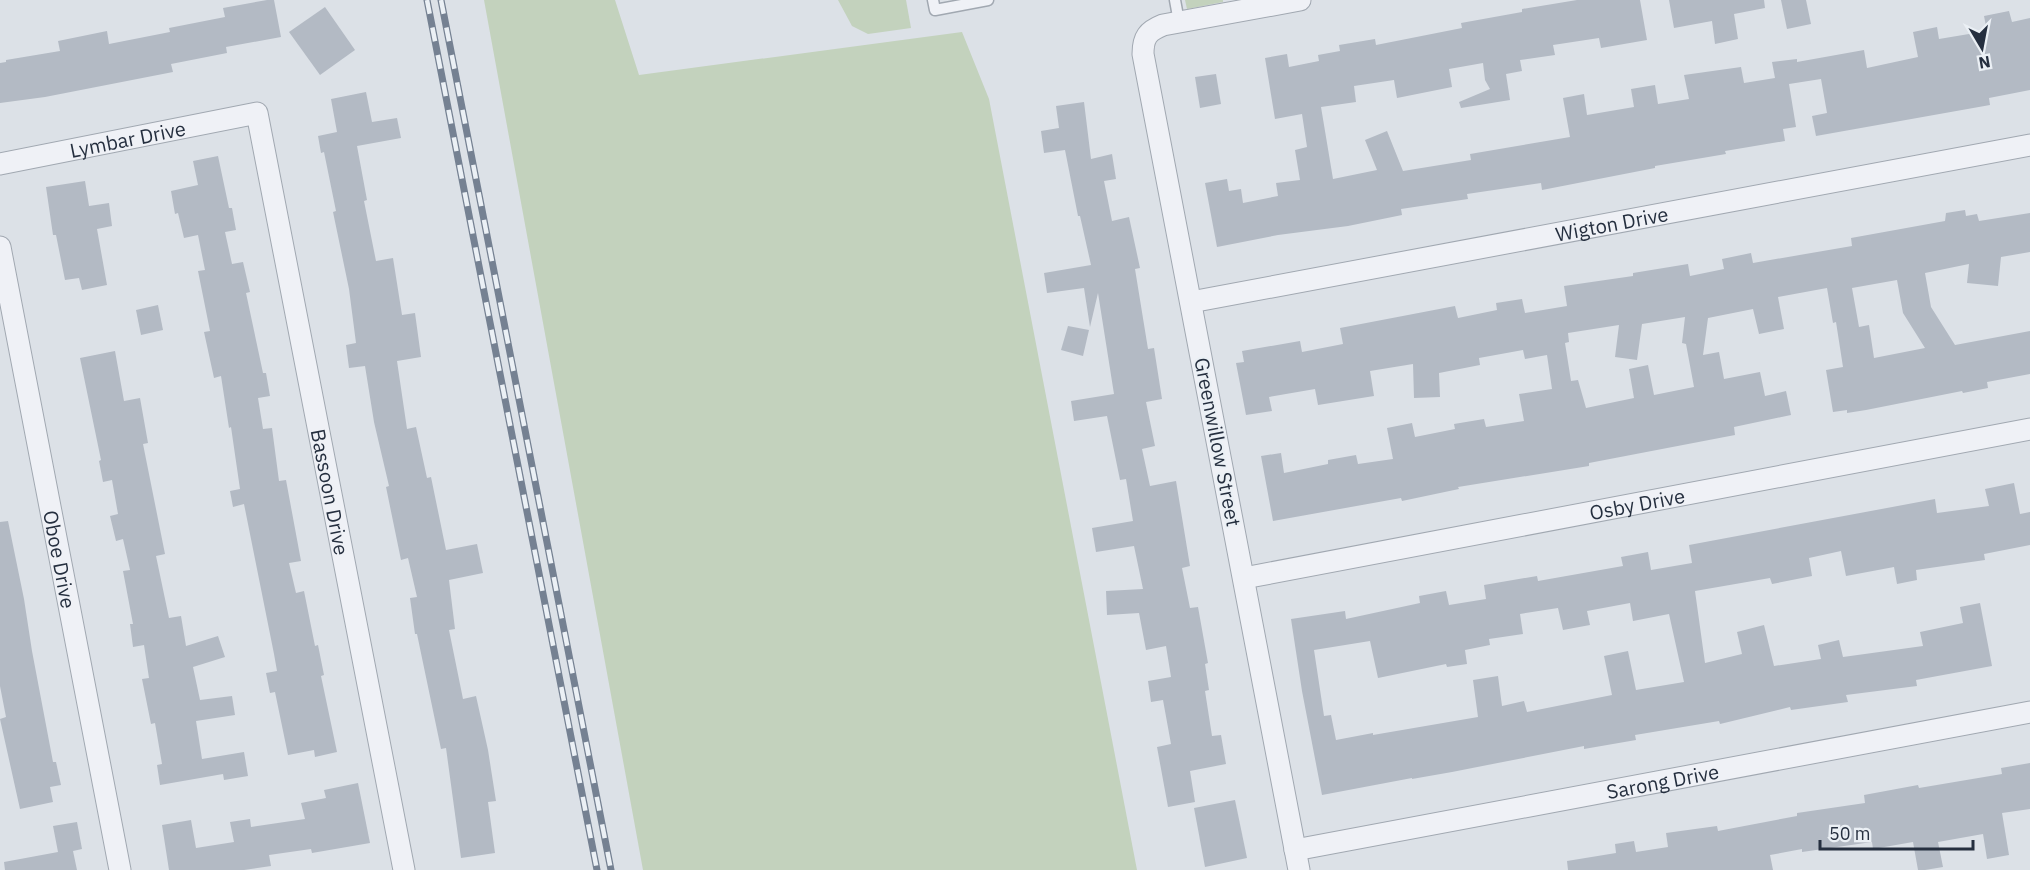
<svg xmlns="http://www.w3.org/2000/svg" width="2030" height="870" font-family="'IBM Plex Sans',sans-serif">
  <rect width="100%" height="100%" fill="#dce1e7"/>
  <g fill="#c3d2bd">
    <path d="M484,0H615L639,75L962,32L989,99L1137,870H643Z"/>
    <path d="M838,0H906L911,28L868,34L852,26Z"/>
    <path d="M1185,0H1223V2L1187,9Z"/>
  </g>
  <g fill="#b3bac4" fill-rule="evenodd">
    <path d="M267,0H274L281,37L226,47L227,53L171,64L173,72L45,97L0,103V63L6,62V60L60,51L58,41L107,31L109,44L170,32L169,28L225,17L223,8Z"/>
    <path d="M1577,0H1640L1647,40L1601,48L1599,38L1553,45L1555,55L1520,60L1522,71L1506,74L1510,100L1461,108L1459,102L1490,89L1485,80L1483,63L1449,69L1452,87L1397,98L1394,80L1354,86L1356,102L1321,107L1333,179L1377,170L1365,140L1387,131L1403,171L1471,160L1470,154L1570,137L1563,98L1584,94L1587,115L1634,107L1631,89L1655,85L1658,104L1689,99L1684,75L1741,67L1744,83L1775,78L1772,62L1797,59V62L1864,50L1867,68L1918,57L1913,32L1937,27L1939,39L1987,31L1984,16L2009,11L2012,22L2030,18V90L1989,98L1990,105L1816,136L1812,116L1827,113L1821,79L1789,84L1796,127L1783,129L1785,141L1725,151L1726,154L1655,166V168L1542,190L1541,183L1467,194L1468,199L1401,209L1402,215L1348,226L1278,235L1217,247L1205,183L1227,179L1229,191L1241,189L1243,203L1278,196L1276,183L1300,180L1295,150L1307,147L1302,114L1275,119L1265,58L1287,54L1289,67L1319,61L1318,55L1340,51L1339,45L1375,39L1376,45L1462,28L1461,23L1522,12V9Z"/>
    <path d="M1669,0H1764L1765,8L1734,14L1738,39L1715,44L1712,21L1674,28Z"/>
    <path d="M1781,0H1806L1811,24L1787,29Z"/>
    <path d="M325,7L355,50L320,75L289,32Z"/>
    <path d="M1216,74L1221,104L1200,108L1195,77Z"/>
    <path d="M366,92L372,122L397,118L401,138L357,146L367,200L364,201L376,261L393,258L402,315L415,313L421,357L397,361L407,429L416,427L427,478L431,477L446,550L477,544L483,573L449,580L455,629L449,630L463,699L476,696L488,750L496,801L488,802L495,853L461,858L446,748L441,749L417,634H415L410,598L417,597L408,558L401,560L386,487L389,486L374,422L365,366L349,368L346,345L356,343L349,289L333,212L336,211L324,152L321,153L318,136L337,132L331,99Z"/>
    <path d="M1084,102L1091,159L1112,154L1116,179L1104,181L1112,221L1129,217L1140,268L1135,269L1148,349L1154,348L1162,399L1146,402L1155,446L1142,449L1150,486L1176,481L1190,566L1182,568L1190,608L1198,607L1208,663L1205,664L1209,690L1205,691L1212,736L1221,735L1226,764L1190,771L1195,802L1168,807L1157,747L1171,744L1163,700L1151,702L1148,681L1171,677L1166,646L1146,650L1139,613L1107,615L1106,591L1143,589L1134,546L1096,552L1092,528L1133,521L1126,479L1120,480L1107,416L1074,421L1071,401L1114,394L1098,293L1090,327L1084,288L1047,293L1044,273L1091,265L1080,216H1078L1065,150L1044,153L1041,131L1059,128L1056,106Z"/>
    <path d="M218,156L229,208H232L236,230L225,232L232,264L243,262L250,292L246,293L263,373H266L270,396L258,398L263,429L272,428L279,481L286,480L301,561L289,563L296,593L304,591L315,646L318,645L324,675L321,676L337,752L315,757L314,750L288,755L275,692L270,693L266,673L277,671L274,654L244,504L233,507L230,491L240,489L231,427L229,428L221,376L214,378L204,332L210,331L198,271L205,270L198,235L184,238L178,213L175,214L171,191L198,185L193,161Z"/>
    <path d="M85,181L89,206L109,203L112,226L97,229L107,285L82,290L79,278L65,280L56,235H53L46,187Z"/>
    <path d="M1965,210L1966,216L1977,214L1979,221L2030,213V252L2001,257L1998,286L1967,283L1969,264L1925,273L1931,307L1955,345L2030,331V374L1987,382L1988,388L1963,393L1962,391L1866,410L1847,413V410L1833,412L1826,370L1843,367L1836,322L1833,323L1827,288L1778,297L1784,329L1759,334L1753,309L1708,318L1703,355L1719,352L1724,379L1760,372L1765,396L1786,391L1791,415L1734,427L1735,435L1589,463V466L1458,487L1459,489L1402,501L1401,498L1273,521L1261,456L1281,453L1284,473L1328,464V460L1356,455L1358,464L1393,459L1387,428L1412,423L1415,437L1455,429L1454,424L1484,419L1486,427L1524,421L1519,394L1552,389L1547,355L1525,359L1523,350L1479,358L1480,365L1439,373L1440,397L1414,398L1413,364L1370,371L1374,396L1318,405L1315,389L1269,397L1272,411L1246,415L1236,363L1244,362L1242,351L1300,341L1302,352L1343,344L1340,328L1455,306L1458,318L1497,310L1496,303L1522,299L1525,313L1567,306L1564,286L1633,276V273L1688,264L1690,276L1724,269L1722,259L1751,253L1753,263L1852,246L1851,238L1945,221L1946,213ZM1897,280L1903,313L1925,348L1874,358L1869,325L1859,327L1852,288ZM1685,317L1682,343L1686,344L1694,387L1654,395L1648,365L1629,369L1634,398L1586,408L1578,380L1571,381L1565,343L1569,342L1568,333L1619,325L1615,357L1637,360L1642,324Z"/>
    <path d="M158,305L163,330L141,335L136,310Z"/>
    <path d="M1068,326L1089,330L1083,356L1061,350Z"/>
    <path d="M115,351L124,401L140,398L148,443L143,444L165,554L156,556L169,618L181,616L186,646L218,636L225,657L193,667L200,700L232,696L235,715L196,721L202,759L244,752L248,776L224,780L223,774L160,785L157,765L162,764L155,723L151,724L142,679L149,678L144,645L133,647L130,624H133L123,571L130,570L123,539L116,541L110,516L118,514L112,480L103,482L99,461L101,460L80,358Z"/>
    <path d="M2014,483L2020,514L2030,512V545L1984,554L1985,560L1916,570L1917,580L1897,584L1894,567L1846,576L1841,551L1809,558L1812,576L1772,584L1770,578L1695,591L1705,663L1742,654L1737,632L1764,625L1774,666L1821,659L1818,645L1839,640L1843,657L1923,646L1920,632L1963,623L1960,607L1980,603L1992,666L1916,680L1917,686L1846,695L1848,702L1791,710L1790,707L1720,724L1719,721L1635,735L1636,740L1584,749V746L1452,772L1412,779V778L1322,795L1302,691L1291,619L1345,611L1346,619L1420,603L1419,596L1446,591L1449,605L1486,599L1484,585L1537,576L1538,581L1623,566L1621,557L1648,552L1651,570L1692,563L1689,545L1935,499L1937,513L1989,506L1985,489ZM1630,603L1633,621L1669,614L1684,682L1636,690L1628,651L1604,656L1612,695L1527,712L1524,701L1502,706L1498,676L1473,680L1478,717L1373,735V733L1336,740L1331,715L1324,716L1314,650L1370,641L1378,678L1446,664L1447,667L1467,664L1465,650L1490,645L1489,639L1523,634L1520,614L1558,608L1563,630L1590,625L1587,611Z"/>
    <path d="M8,521L24,599L32,651L53,762H56L61,785L50,787L53,802L20,809L0,719L6,717L0,686V522Z"/>
    <path d="M2030,763V809L2002,813L2009,855L1987,859L1983,834L1938,842L1943,867L1925,870H1918L1913,842L1873,849L1872,842L1802,852V849L1770,855L1773,870H1568L1567,861L1616,853L1615,844L1634,841L1636,852L1668,847L1666,833L1717,826L1718,831L1797,816V813L1865,803L1864,795L1918,785L1919,788L2002,774L2001,768Z"/>
    <path d="M358,783L370,843L312,853L311,849L269,855L271,866L244,870H169L162,825L191,820L196,848L234,842L230,822L250,819L251,827L305,819L301,803L326,798L324,790Z"/>
    <path d="M1235,800L1247,858L1205,867L1194,808Z"/>
    <path d="M77,822L82,849L73,851L77,870H5L4,862L58,852L53,826Z"/>
  </g>
  <g fill="none" stroke-linecap="round" stroke-linejoin="round">
    <g stroke="#a1a8b1" stroke-width="13">
      <g id="lane">
        <path d="M933,0L935,10L988,0"/>
        <path d="M1175,0L1179,22"/>
      </g>
    </g>
    <g stroke="#a1a8b1" stroke-width="23">
      <g id="street">
        <path id="s1" d="M0,164L257,113L404,870"/>
        <path id="s2" d="M0,247L120,870"/>
        <path id="s3" d="M1191,302L2030,145"/>
        <path id="s4" d="M1244,578L2030,429"/>
        <path id="s5" d="M1295,850L2030,712"/>
        <path d="M1299,870L1143,54C1143,37 1148,31 1163,25L1300,0"/>
      </g>
    </g>
    <use href="#lane" stroke="#eff1f6" stroke-width="10"/>
    <use href="#street" stroke="#eff1f6" stroke-width="21"/>
    <g stroke="#758192" stroke-width="7">
      <g id="rail">
        <path d="M427,0L597,870"/>
        <path d="M441,0L611,870"/>
      </g>
    </g>
    <use href="#rail" stroke="#ebf0f5" stroke-width="4.5" stroke-dasharray="14" stroke-linecap="butt"/>
  </g>
  <g text-anchor="middle" dominant-baseline="central" stroke-width="4.5" stroke-linejoin="round" paint-order="stroke">
    <g font-size="20" fill="#252f3f" stroke="#ebf0f5">
      <text stroke="none"><textPath href="#s1" startOffset="130">Lymbar Drive</textPath></text>
      <text stroke="none"><textPath href="#s3" startOffset="428">Wigton Drive</textPath></text>
      <text transform="translate(1218 442) rotate(79)">Greenwillow Street</text>
      <text stroke="none"><textPath href="#s1" startOffset="648">Bassoon Drive</textPath></text>
      <text stroke="none"><textPath href="#s4" startOffset="400">Osby Drive</textPath></text>
      <text stroke="none"><textPath href="#s2" startOffset="318">Oboe Drive</textPath></text>
      <text stroke="none"><textPath href="#s5" startOffset="374">Sarong Drive</textPath></text>
    </g>
  </g>
  <g transform="translate(1982 48) rotate(170)" stroke="#ebf0f5" stroke-width="4.5" paint-order="stroke">
  <path d="M0-4.5L10 22L0 15L-10 22Z" fill="#252f3f"/>
  <text y="-9" font-size="16" font-weight="bold" text-anchor="middle" fill="#252f3f">N</text>
  </g>
  <path d="M1820 840v9h153v-9" fill="none" stroke="#252f3f" stroke-width="3"/>
  <text x="1829" y="840" font-size="18" fill="#252f3f" stroke="#ebf0f5" stroke-width="4.5" paint-order="stroke">50 m</text>
</svg>
